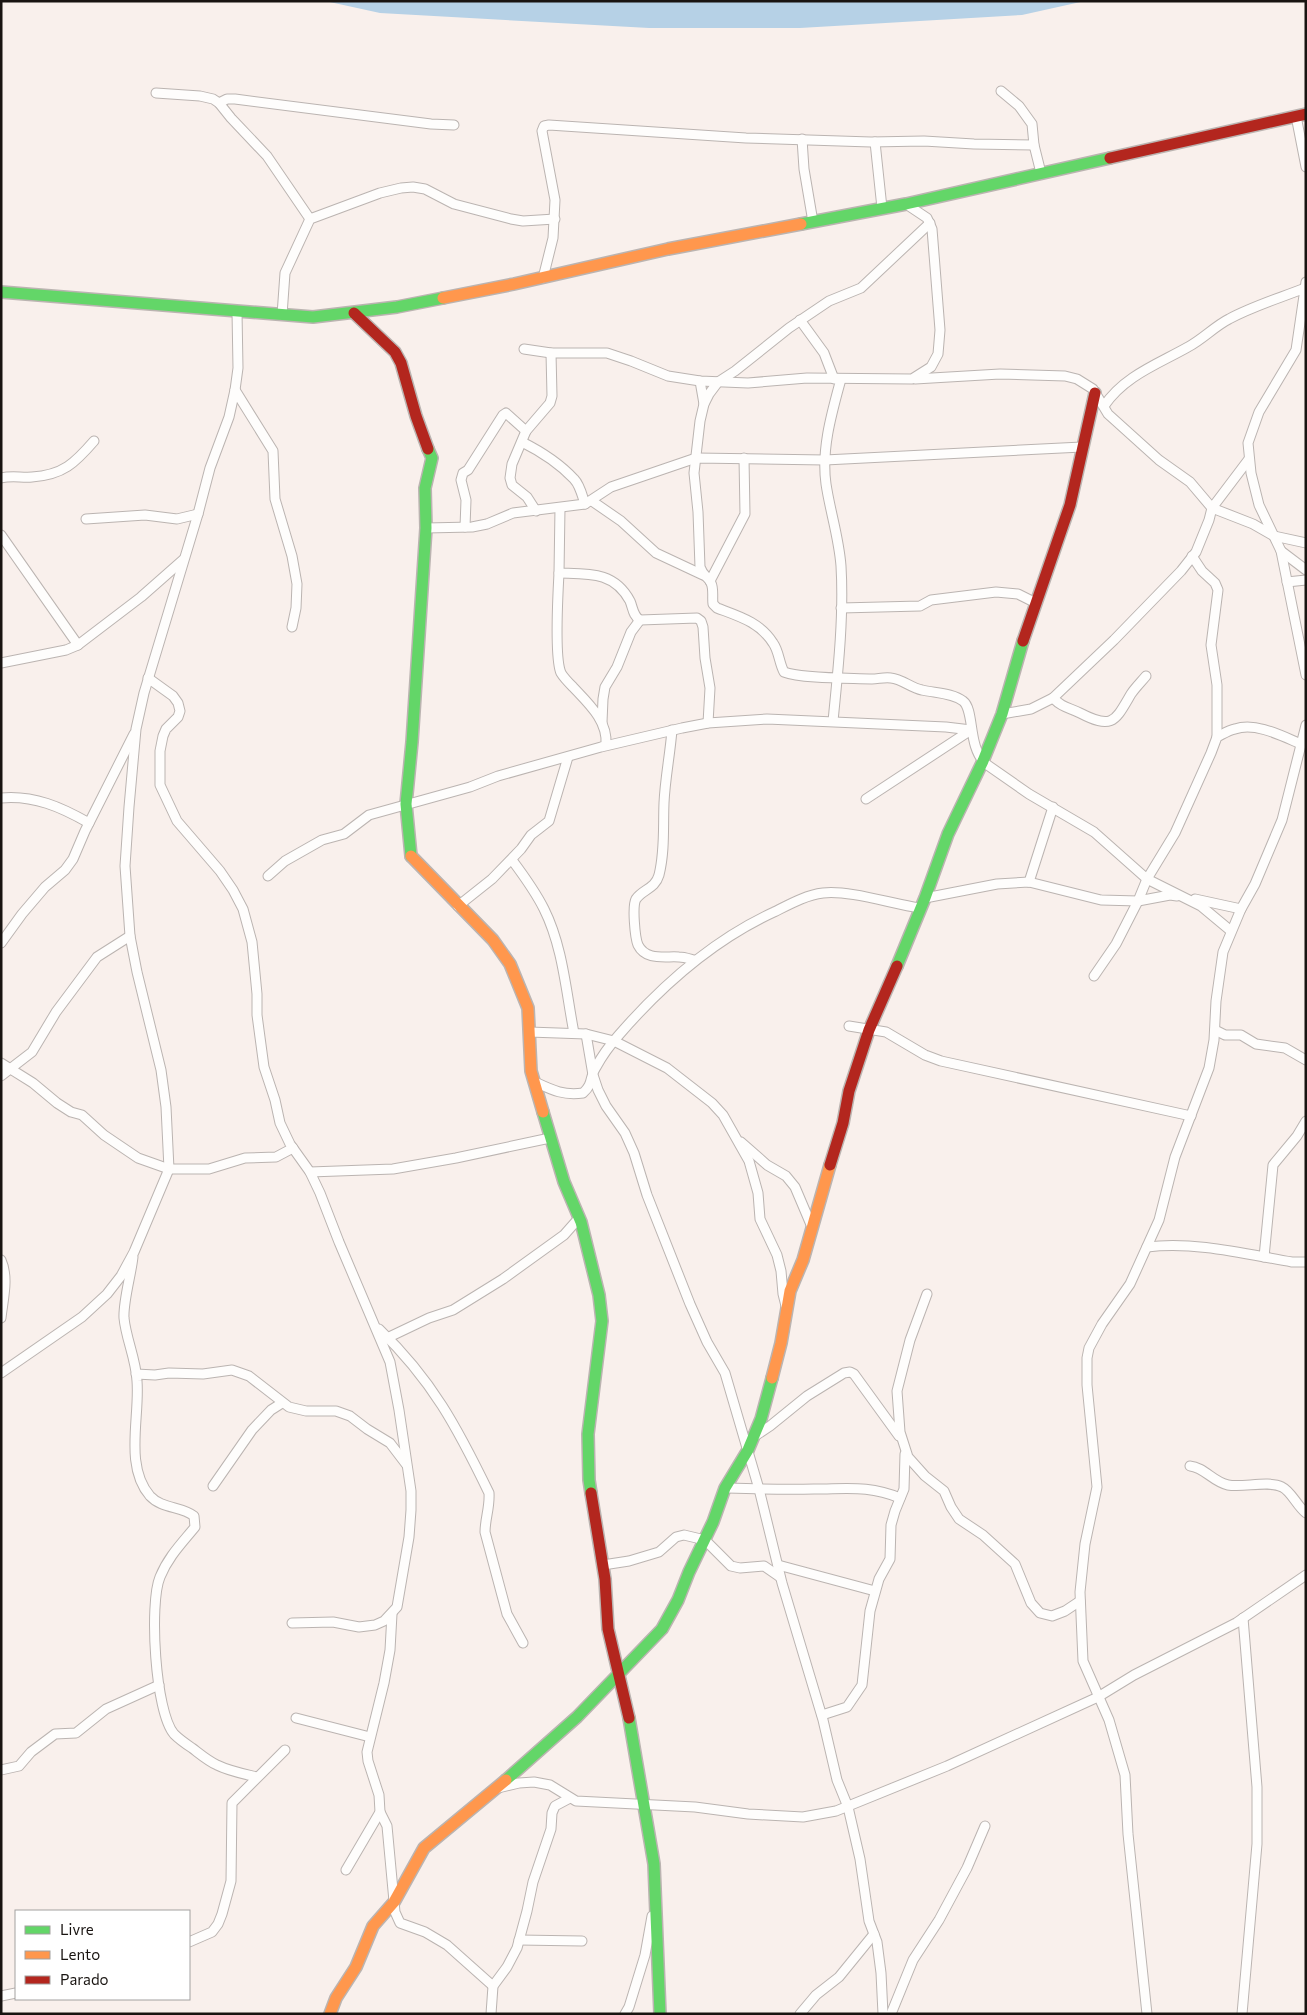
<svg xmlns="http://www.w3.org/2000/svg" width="1307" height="2015" font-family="Commissioner,sans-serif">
  <rect width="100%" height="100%" fill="#f9f0ec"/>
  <path fill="#b6d1e6" d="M325,1H1085L1022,15L800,28H649L380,13Z"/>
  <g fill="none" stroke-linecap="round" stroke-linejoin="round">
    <g stroke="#bbb4b1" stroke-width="11">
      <g id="street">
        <path d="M1001,91L1019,106L1032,124L1034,145L1041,173"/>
        <path d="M156,93L200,96L213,99L219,103L231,118L267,156L310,219"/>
        <path d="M219,103L227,99H235L431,124L454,125"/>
        <path d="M1296,116L1306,167"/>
        <path d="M802,139L804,169L813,222"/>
        <path d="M875,142L882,208"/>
        <path d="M930,223L861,288L829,301L789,328L735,371L718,382L709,394L704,404L700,421L694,473L698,512L700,567C704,578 708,576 711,583C714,589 712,598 713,604L717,608C738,616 760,622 773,643C779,651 779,663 784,672C802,679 850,678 872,679C878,679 884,677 891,678C902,679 911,688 922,690C935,693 953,693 963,701C975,710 967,747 986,764L1029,794L1094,832L1147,879L1201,906L1231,931"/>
        <path d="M543,278L553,238L555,200L542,131L544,126L549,125L746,138L871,142L924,141L974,144L1034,145"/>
        <path d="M1306,282L1296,350L1259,412L1248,443L1251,473L1259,505L1281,551L1306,675"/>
        <path d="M282,315L285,273L310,219L380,193L401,188L413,187L425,189L454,204L511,219L523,221L555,219"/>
        <path d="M800,320L824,353L834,379"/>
        <path d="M524,349L551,353H607L631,361L668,376L700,381L748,383L807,378L912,379L931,367L938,354L940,330L932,229L927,218L906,204"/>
        <path d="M915,379L1000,374L1065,376L1077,379L1093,389L1108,414L1159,460L1190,482L1212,508L1253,524L1274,536L1306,543"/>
        <path d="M700,381L704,404"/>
        <path d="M235,390L273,451L275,499L292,556L297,584L296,608L292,627"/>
        <path d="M1104,406C1124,376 1158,364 1188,347C1203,339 1215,326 1229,319C1253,306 1280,298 1305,288"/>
        <path d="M522,442C540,451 560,464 574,479C580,485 582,495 585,504"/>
        <path d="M1,478C13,475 21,478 32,477C63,475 75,463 94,441"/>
        <path d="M592,501L621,521L656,553L703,575"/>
        <path d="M560,508L559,573C588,574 614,571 630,601C633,608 633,616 640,620L697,618L701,621L703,627L705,658L710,688L708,723"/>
        <path d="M536,511L527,497L512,485L510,478L512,464L526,431L550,403L552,396L551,353"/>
        <path d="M86,519L145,515L177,519L198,514"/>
        <path d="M465,527L466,500L461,480L463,473L468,470L503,415L506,413L526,431"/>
        <path d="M426,528L472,527L487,524L513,513L585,504L611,487L696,458L825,460L1082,447"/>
        <path d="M1,535L78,645"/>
        <path d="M1281,551L1306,570"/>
        <path d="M1192,556L1202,571L1215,583L1218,590L1211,645L1217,685V737"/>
        <path d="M559,573C558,593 554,657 561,673C564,678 569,683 573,687C589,704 608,721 606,745"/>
        <path d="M710,581L745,514L744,458"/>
        <path d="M1287,582L1306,580"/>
        <path d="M841,608L920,606L931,600L996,592L1018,594L1036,603"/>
        <path d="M1,663L66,650L78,645L141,597L183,560"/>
        <path d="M148,678L173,696L178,703L180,711L178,717L166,729L163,736L160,751V785L177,821L220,871L233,890L243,909L252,942L257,994V1015L264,1067L275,1100L280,1123L290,1144L310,1172L320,1193L339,1242L390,1362L399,1410L411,1491V1510L409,1537L397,1607L384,1621L375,1625L359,1627L333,1622L292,1623"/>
        <path d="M1053,698C1063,708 1068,707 1080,713C1113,730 1115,721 1131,694C1135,688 1141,682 1146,676"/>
        <path d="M1002,714L1031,709L1053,698L1114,640L1181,571L1196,552L1209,520L1212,508L1249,459"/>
        <path d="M833,721C838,671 844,616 841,566C839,538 830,511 826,484C821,449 832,412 841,379"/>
        <path d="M602,722L603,699L605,687L617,667L631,632L640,620"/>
        <path d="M672,730C670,755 665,779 664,803C663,827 665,851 659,875C655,889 643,889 636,899C632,906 635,938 638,945C646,961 665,956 679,957C684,957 690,959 694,960"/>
        <path d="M1,798C34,795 61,807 89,823"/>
        <path d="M866,799L971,730"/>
        <path d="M512,860C524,876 535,891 544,909C563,947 566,992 574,1033"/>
        <path d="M268,876L285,861L322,840L344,834L369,815L470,787L498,776L601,747L682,728L708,723L767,719L946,727L971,730"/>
        <path d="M1029,882L1053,807"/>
        <path d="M925,898L997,884L1029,882L1101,900L1138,901L1170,895L1177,896"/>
        <path d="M1195,899L1241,909"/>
        <path d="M458,906L492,879L521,849L531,835L549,821L568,757"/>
        <path d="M1,943L22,914L45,887L65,870L73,859L85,831L134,734"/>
        <path d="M1094,976L1116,944L1138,901L1147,879L1175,833L1211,753L1217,737C1223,734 1229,730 1235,729C1256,722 1282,736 1301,744"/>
        <path d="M849,1026L886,1032L925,1055L941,1061L1191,1116"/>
        <path d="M1215,1030L1225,1035H1241L1256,1044L1285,1048L1306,1060"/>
        <path d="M529,1032L586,1034L614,1041L667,1068L712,1103L723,1115L749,1161L758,1193L760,1219L777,1255L781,1271L783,1294L786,1306"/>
        <path d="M586,1034L593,1075L598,1090L606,1106L625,1133L634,1153L647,1195L690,1304L707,1342L725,1373L759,1489L782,1583L823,1720L837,1780L848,1807L860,1859L869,1921L877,1942L881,1973L883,2014"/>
        <path d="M1,1063L33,1083L57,1103L71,1112L82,1115L104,1135L138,1158L169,1169H209L245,1158L276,1157L293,1148"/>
        <path d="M1,1076L32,1052L56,1012L97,957L130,936"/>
        <path d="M535,1082C552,1090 564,1096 583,1093C594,1083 589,1077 596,1067C602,1056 610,1045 618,1036C662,985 713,940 774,912C790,904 806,895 823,893C850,890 892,904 920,908"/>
        <path d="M741,1142L767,1165L786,1176L795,1187L812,1227"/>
        <path d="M310,1172L393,1169L456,1158L550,1138"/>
        <path d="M1147,1247C1195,1241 1245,1254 1292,1262H1306"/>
        <path d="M133,1257C131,1275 123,1302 124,1318C126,1339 136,1359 137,1381C140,1417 124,1466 150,1496C162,1509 181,1506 194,1516L195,1527C182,1543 168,1557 160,1577C149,1603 155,1712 174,1734C179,1739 186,1744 192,1748C200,1754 208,1761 217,1765C229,1771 244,1774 257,1777"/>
        <path d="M1264,1257L1273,1165L1297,1136L1306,1121"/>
        <path d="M1,1260C9,1278 3,1299 1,1318"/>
        <path d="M927,1294L910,1340L897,1391L900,1432L908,1457L925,1476L944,1491L951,1507L959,1519L983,1535L1015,1564L1031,1603L1040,1613L1052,1616L1065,1611L1080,1601"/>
        <path d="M379,1329C432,1380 457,1427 489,1493C490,1507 485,1519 485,1532L507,1614L523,1643"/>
        <path d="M387,1338L429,1318L453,1310L503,1279L564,1235L579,1218"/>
        <path d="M1,1373L82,1317L107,1294L121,1276L134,1252L169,1169L166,1107L161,1070L137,972L130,936L125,866L129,807L136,729L144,693L198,514L210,468L229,417L235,390L238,368L237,312"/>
        <path d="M136,1374L155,1375L169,1373L203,1374L232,1370L249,1376L289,1407L306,1411H336L350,1416L367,1429L390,1443L406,1464"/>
        <path d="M755,1436L770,1426L807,1396L844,1373L850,1372L854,1374L899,1436"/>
        <path d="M1190,1466C1204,1467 1213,1482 1228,1485C1243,1488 1268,1480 1282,1487C1291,1491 1297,1506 1306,1513"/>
        <path d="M213,1486L252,1430L271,1410L282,1403"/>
        <path d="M725,1488C755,1489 784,1490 814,1489C847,1489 869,1485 900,1498"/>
        <path d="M603,1565L629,1561L659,1552L676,1537L684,1535L705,1540L731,1566L740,1568L764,1566L780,1577"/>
        <path d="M778,1565L875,1591"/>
        <path d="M822,1715L847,1707L862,1685L870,1611L879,1579L890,1559L891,1525L895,1511L904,1489L905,1454"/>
        <path d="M296,1718L370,1737"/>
        <path d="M1,1770L19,1766L31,1752L55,1734L76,1733L106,1709L159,1685"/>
        <path d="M498,1788L519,1783L534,1782L550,1785L576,1801L695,1807L748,1814L803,1817L836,1811L947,1766L1098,1697L1134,1675L1236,1623L1306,1575"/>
        <path d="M380,1812L387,1826L395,1912L400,1923L425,1932L447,1945L493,1986"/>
        <path d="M346,1870L380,1812L379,1795L368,1761L367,1752L384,1683L390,1650L392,1614"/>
        <path d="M519,1940L582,1941"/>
        <path d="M189,1942L212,1932L218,1924L222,1914L231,1881L232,1803L285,1750"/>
        <path d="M1,1996L16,1993"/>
        <path d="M491,2014L493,1986L507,1967L517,1948L527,1911L533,1882L551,1829L552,1813L555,1806L570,1798"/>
        <path d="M625,2014L629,2007L645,1955L652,1916"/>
        <path d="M800,2014L816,1995L839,1977L874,1934"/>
        <path d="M891,2014L913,1960L939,1920L967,1868L985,1826"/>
        <path d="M1147,2014L1128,1834L1125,1775L1109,1720L1083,1661L1080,1592L1085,1544L1097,1487L1087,1385V1358L1089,1348L1102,1324L1130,1284L1159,1220L1175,1157L1209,1068L1214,1040L1216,1001L1223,952L1241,909L1255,884L1282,820L1306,725"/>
        <path d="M1242,2014L1257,1844V1787L1243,1618"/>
      </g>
    </g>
    <g stroke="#bbb4b1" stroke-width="14">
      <g id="fast">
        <path d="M801,224L906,204L1110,158"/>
        <path d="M1,292L313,317L397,307L443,298"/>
        <path d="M411,856L406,804L412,742L426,528L425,488L432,458L428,449"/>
        <path d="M897,966L925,898L948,834L983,761L1002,714L1023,641"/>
        <path d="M543,1112L564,1182L581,1222L599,1295L602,1321L588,1434L589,1480L591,1493"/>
        <path d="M629,1718L654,1864L660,2014"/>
        <path d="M506,1780L577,1717L662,1629L678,1600L689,1572L713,1522L725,1488L748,1450L761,1419L772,1378"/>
      </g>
    </g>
    <g stroke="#bbb4b1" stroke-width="14">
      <g id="slow">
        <path d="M443,298L514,284L668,249L801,224"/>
        <path d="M411,856L493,940L510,964L528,1008L531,1071L543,1112"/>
        <path d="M772,1378L781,1343L790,1291L803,1260L830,1165"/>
        <path d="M330,2014L336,1998L356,1967L373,1926L394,1902L424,1848L506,1780"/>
      </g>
    </g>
    <g stroke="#bbb4b1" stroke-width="14">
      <g id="jam">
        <path d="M1110,158L1306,114"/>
        <path d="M354,313L395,352L401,363L416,416L428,449"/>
        <path d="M1023,641L1070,505L1095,393"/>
        <path d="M830,1165L843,1123L849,1091L869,1030L897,966"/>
        <path d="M591,1493L605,1579L608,1629L629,1718"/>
      </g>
    </g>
    <use href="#street" stroke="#fefdfc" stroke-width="9"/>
    <use href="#fast" stroke="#63d668" stroke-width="11"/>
    <use href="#slow" stroke="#ff974d" stroke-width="11"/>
    <use href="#jam" stroke="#b3261e" stroke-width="11"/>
  </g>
  <rect width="1307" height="2015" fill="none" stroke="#191411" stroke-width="5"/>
  <rect x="15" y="1910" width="175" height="90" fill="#ffffff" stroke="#a3a1a0"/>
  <rect x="25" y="1926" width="25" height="8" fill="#63d668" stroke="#a3a1a0"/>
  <text x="60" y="1935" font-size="15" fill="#191411">Livre</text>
  <rect x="25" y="1951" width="25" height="8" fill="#ff974d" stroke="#a3a1a0"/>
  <text x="60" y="1960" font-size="15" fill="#191411">Lento</text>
  <rect x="25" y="1976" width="25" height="8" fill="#b3261e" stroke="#a3a1a0"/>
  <text x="60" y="1985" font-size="15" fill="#191411">Parado</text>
</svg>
